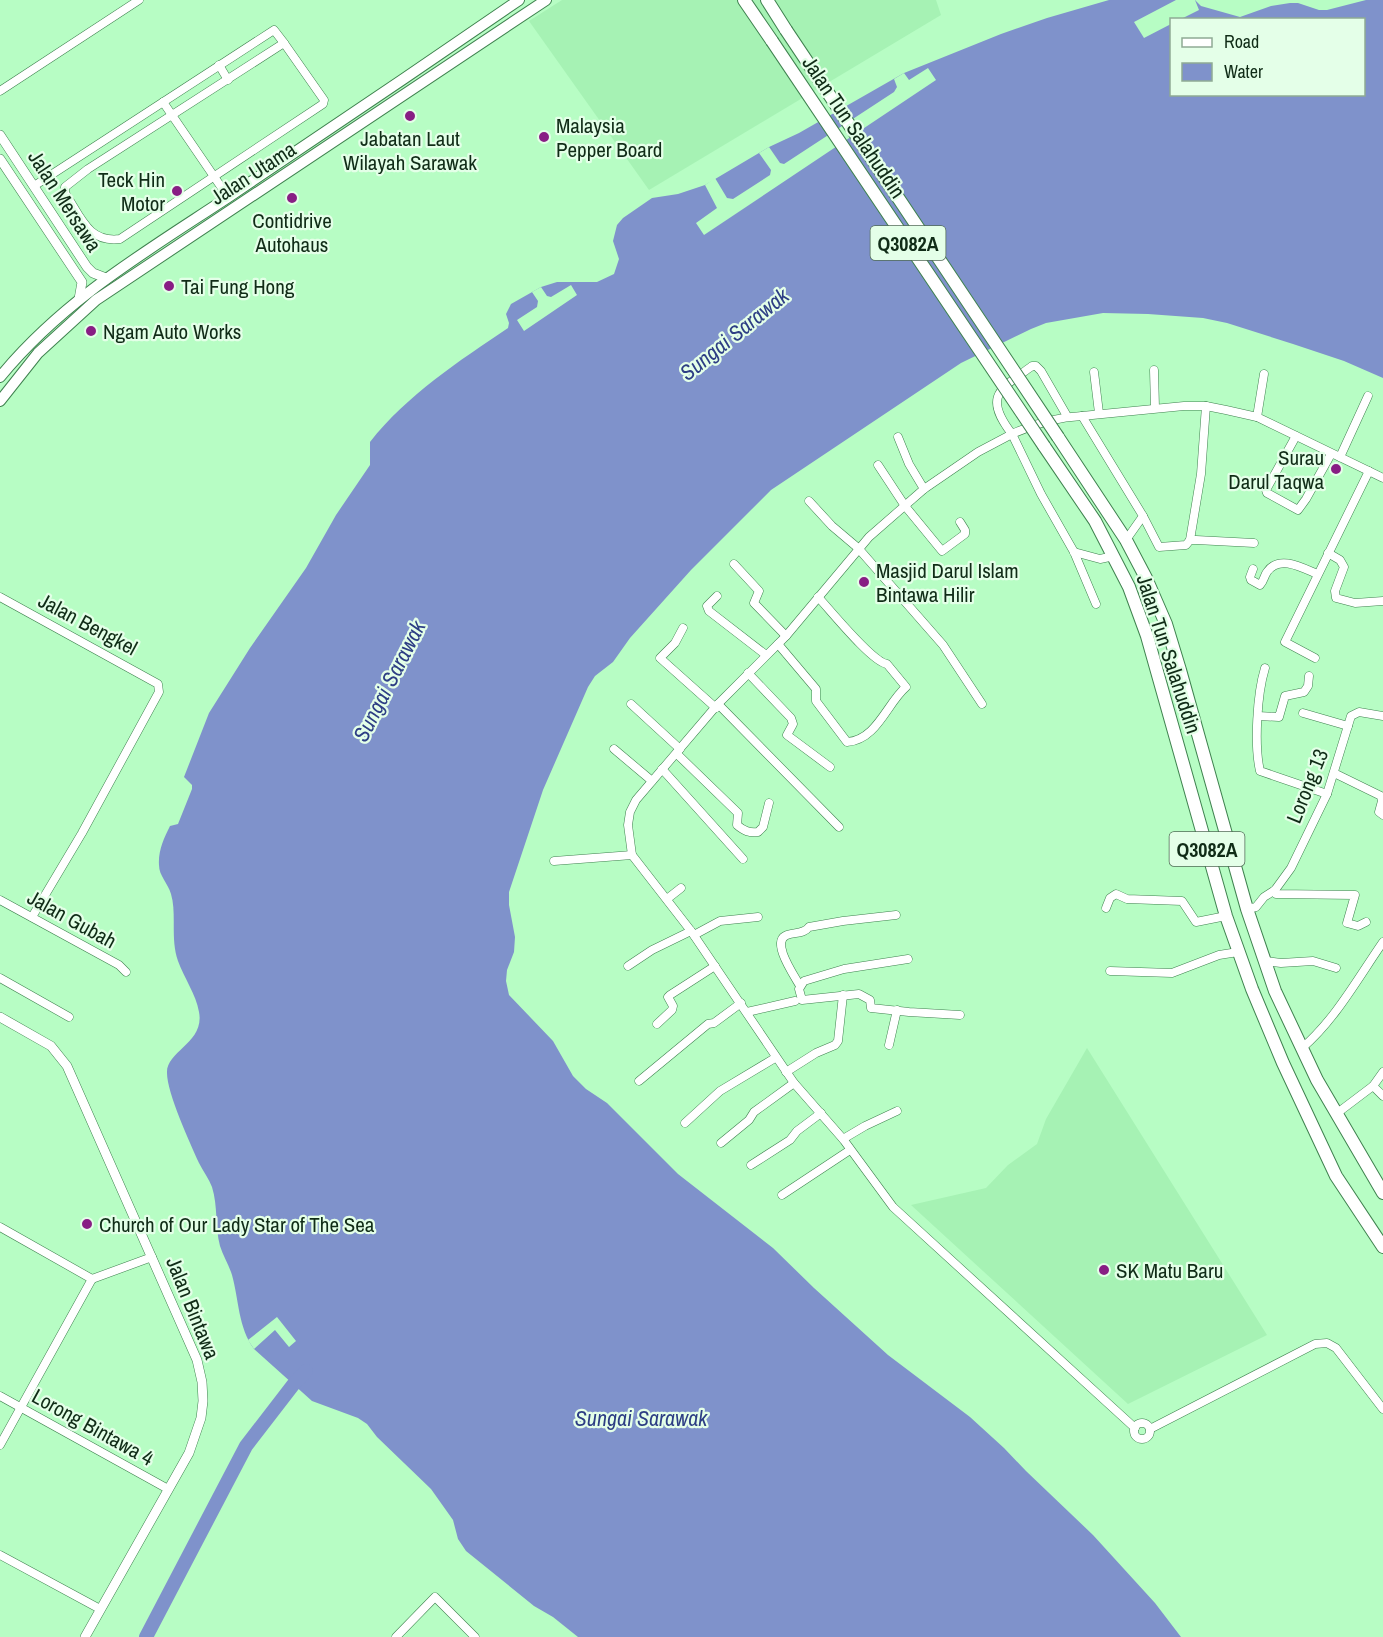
<svg xmlns="http://www.w3.org/2000/svg" width="1383" height="1637" font-family="'Archivo Narrow',sans-serif">
  <rect width="100%" height="100%" fill="#b7fdc4"/>
  <g fill="#a6f2b4">
    <path d="M562,0H936L941,15L649,190L529,21Z"/>
    <path d="M1087,1048L1267,1335L1128,1404L911,1205L986,1188L1008,1165L1037,1144L1046,1119Z"/>
  </g>
  <path fill="#7f92cb" fill-rule="evenodd" d="M1109,0H1195L1201,6L1240,17L1271,6L1290,3H1298L1319,10H1327L1366,0H1383V378L1344,361L1293,344L1227,323L1203,318L1148,314L1103,313L1046,323L1031,329L961,363L771,490L691,570L630,638L613,662L595,676L588,687L543,790L509,892V905L515,937L514,952L507,970L506,981L509,995L553,1041L573,1076L586,1089L607,1103L678,1174L773,1248L814,1288L888,1355L970,1417L1004,1448L1026,1471L1093,1535L1155,1603L1181,1637H578L553,1617L534,1606L466,1551L458,1539L453,1520L431,1489L377,1437L367,1424L358,1418L312,1401L254,1349C238,1327 239,1300 232,1275C229,1265 223,1256 220,1246C215,1227 218,1206 212,1187C209,1179 203,1171 199,1163C190,1143 167,1093 167,1073C166,1051 205,1043 199,1012C196,994 184,978 178,961C170,938 177,914 171,894C168,883 159,876 159,865C158,851 164,838 170,826L178,824L192,789V785L184,777L209,713L250,648L306,568L336,515L370,465V442C407,395 459,361 508,328L509,323L506,314L511,304L541,287L557,282H597L614,274L619,259L613,241L617,225L623,218L652,198L678,194L705,185L769,147L799,133L904,73L1001,34L1047,18ZM1172,20H1364V94H1172Z"/>
  <g fill="#b7fdc4">
    <path d="M1176,0H1195L1199,10L1181,19L1172,20L1171,24L1144,38L1134,22Z"/>
    <path d="M928,68L936,80L704,235L696,223L717,208L705,185L715,178L727,198L733,199L770,175L771,170L759,153L769,147L780,163L784,164L894,92L897,87L894,79L904,73L909,80Z"/>
    <path d="M571,285L577,295L524,331L517,320L537,307L538,301L532,292L541,287L547,296L551,297Z"/>
    <path d="M277,1317L296,1341L289,1347L275,1330L254,1349L248,1340Z"/>
  </g>
  <g fill="none" stroke-linecap="round" stroke-linejoin="round">
    <path stroke="#7f92cb" stroke-width="14" d="M146,1637L246,1446L293,1385L306,1371"/>
    <g stroke="#3f824f" stroke-width="9">
      <g id="minor">
        <path d="M284,43L324,100L323,104L120,239C88,243 81,217 65,193V187L88,169Z"/>
        <path d="M219,65L228,80"/>
        <path d="M0,91L139,0"/>
        <path d="M163,102L228,197"/>
        <path d="M34,186L274,30L284,43"/>
        <path d="M1154,370L1155,408"/>
        <path d="M1094,372L1099,413"/>
        <path d="M1067,416L1041,371L1036,366H1032C1001,389 982,395 1012,434C1034,424 1058,417 1082,416"/>
        <path d="M1257,417L1264,374"/>
        <path d="M1296,436L1266,490L1267,493L1298,510L1306,499L1331,454"/>
        <path d="M898,437L909,464L924,489"/>
        <path d="M1340,457L1368,396"/>
        <path d="M878,465L905,506L942,551L965,534V530L960,522"/>
        <path d="M809,501L832,526L858,548L943,645L982,704"/>
        <path d="M1143,516L1159,547L1186,545L1190,540H1196L1254,543"/>
        <path d="M1126,540L1143,516L1082,416L1184,406H1206L1226,410L1257,417L1383,478"/>
        <path d="M1190,540L1201,474L1206,406"/>
        <path d="M1074,552L1100,559L1114,556"/>
        <path d="M1328,553L1340,560L1344,567L1335,591L1336,598L1355,603L1383,601"/>
        <path d="M734,564L759,591L754,603L786,636"/>
        <path d="M1253,569L1250,577L1251,580L1260,585C1264,581 1264,576 1267,572C1279,554 1303,568 1317,574"/>
        <path d="M717,596L707,606L709,611L766,655"/>
        <path d="M0,597L158,684L159,692L82,833L32,917"/>
        <path d="M1096,604L1074,552L1041,494L1012,434L978,452L924,489L869,537L786,636L718,704L636,800L630,812L628,825L632,855L691,931L794,1083L843,1139L893,1207L1135,1428"/>
        <path d="M683,628L675,643L660,658L716,708"/>
        <path d="M778,644L816,689V701L847,742C877,740 887,703 906,687L887,664C872,662 831,611 818,597"/>
        <path d="M1315,658L1285,642L1369,471"/>
        <path d="M1265,668C1257,694 1254,745 1260,771L1327,794"/>
        <path d="M748,673L791,718L793,724L787,735L830,767"/>
        <path d="M631,704L680,749"/>
        <path d="M718,704L839,827"/>
        <path d="M1303,713L1348,726"/>
        <path d="M1258,716L1279,717L1285,696L1304,692L1308,686L1309,676"/>
        <path d="M614,749L652,781"/>
        <path d="M677,754L738,813L737,825C744,831 749,833 758,832L763,827L769,803"/>
        <path d="M662,769L743,859"/>
        <path d="M1334,773L1381,796L1382,801L1379,812L1383,815"/>
        <path d="M554,861L632,855"/>
        <path d="M1275,890L1276,894L1355,895L1347,923L1358,926L1366,922"/>
        <path d="M667,899L681,888"/>
        <path d="M0,900L119,965L126,972"/>
        <path d="M1106,908L1110,898L1116,894L1127,899L1182,901L1196,922L1226,916"/>
        <path d="M1247,909L1256,907L1264,897L1275,890L1291,868L1327,794L1351,716L1359,712L1383,716"/>
        <path d="M694,935L720,921L758,917"/>
        <path d="M908,959L844,969L804,981L799,989L802,1000L859,994L870,1000L871,1008L909,1012L960,1015"/>
        <path d="M1265,961L1281,963L1313,961L1336,968"/>
        <path d="M628,966L652,950L691,931"/>
        <path d="M1110,971L1172,973L1219,955L1238,952"/>
        <path d="M0,978L69,1017"/>
        <path d="M800,986C794,975 770,941 787,935C795,932 804,934 809,927L843,921L896,915"/>
        <path d="M747,1012L795,1001"/>
        <path d="M657,1024L672,1010L673,1006L668,997L670,995L715,966"/>
        <path d="M889,1045L897,1010"/>
        <path d="M1302,1048C1335,1020 1358,978 1383,942"/>
        <path d="M786,1072L816,1053L835,1045L838,1041L843,995"/>
        <path d="M639,1081L708,1024L714,1023L741,1003"/>
        <path d="M1373,1086L1383,1096"/>
        <path d="M1336,1114L1373,1086L1383,1072"/>
        <path d="M685,1123L720,1091L775,1058"/>
        <path d="M843,1139L865,1126L897,1111"/>
        <path d="M721,1143L749,1120L754,1112L794,1083"/>
        <path d="M751,1165L790,1140L797,1131L821,1113"/>
        <path d="M782,1195L850,1150"/>
        <path d="M0,1227L92,1279L152,1257"/>
        <path d="M0,1396L168,1489"/>
        <circle cx="1142" cy="1431" r="8"/>
        <path d="M1150,1429L1315,1344L1327,1343L1336,1348L1383,1409"/>
        <path d="M0,1445L92,1279"/>
        <path d="M0,1555L100,1609"/>
        <path d="M396,1637L435,1597L475,1637"/>
      </g>
    </g>
    <g stroke="#3f824f" stroke-width="10">
      <g id="tertiary">
        <path d="M0,135L87,267L93,273L106,278"/>
        <path d="M0,159L82,282L79,299"/>
        <path d="M0,1017L51,1046L67,1066L197,1360L202,1382L203,1401L201,1418L189,1453L85,1637"/>
      </g>
    </g>
    <g stroke="#3f824f" stroke-width="12">
      <g id="secondary">
        <path d="M0,377C64,299 147,251 230,196C327,131 423,66 519,0"/>
        <path d="M0,401L38,353L96,300L546,0"/>
      </g>
    </g>
    <g stroke="#3f824f" stroke-width="14">
      <g id="trunk">
        <path d="M744,0L772,41"/>
        <path d="M767,0L786,30"/>
        <path d="M1058,437L1126,540L1146,578L1166,624L1180,670L1247,909L1275,991L1317,1080L1383,1193"/>
        <path d="M1044,446L1095,521L1129,587L1147,636L1226,916L1252,989L1283,1063L1336,1176L1383,1247"/>
      </g>
    </g>
    <use href="#minor" stroke="#fff" stroke-width="8"/>
    <use href="#tertiary" stroke="#fff" stroke-width="9"/>
    <use href="#secondary" stroke="#fff" stroke-width="10"/>
    <use href="#trunk" stroke="#fff" stroke-width="12"/>
    <g stroke="#3f824f" stroke-width="14" stroke-linecap="butt">
      <g id="trunk-bridge">
        <path d="M786,30L1058,437"/>
        <path d="M772,41L1044,446"/>
      </g>
    </g>
    <use href="#trunk-bridge" stroke="#fff" stroke-width="12"/>
  </g>
  <g fill="#881e84" stroke="#e4ffe8" stroke-width="2">
    <circle cx="410" cy="116" r="6"/>
    <circle cx="544" cy="137" r="6"/>
    <circle cx="177" cy="191" r="6"/>
    <circle cx="292" cy="198" r="6"/>
    <circle cx="169" cy="286" r="6"/>
    <circle cx="91" cy="331" r="6"/>
    <circle cx="1336" cy="469" r="6"/>
    <circle cx="864" cy="582" r="6"/>
    <circle cx="87" cy="1224" r="6"/>
    <circle cx="1104" cy="1270" r="6"/>
  </g>
  <g text-anchor="middle" dominant-baseline="central" stroke-width="4.5" stroke-linejoin="round" paint-order="stroke">
    <g fill="#e4ffe8" stroke="#506b56" stroke-width="1.5">
      <rect x="870.5" y="226" width="75" height="34" rx="4.5"/>
      <rect x="1169.5" y="832" width="75" height="34" rx="4.5"/>
    </g>
    <g font-size="20" font-weight="bold" fill="#102c17">
      <text x="908" y="243">Q3082A</text>
      <text x="1207" y="849">Q3082A</text>
    </g>
    <g font-size="21" fill="#102c17" stroke="#e4ffe8" text-anchor="start">
      <text x="556" y="125">Malaysia<tspan x="556" dy="24">Pepper Board</tspan></text>
      <text x="410" y="138" text-anchor="middle">Jabatan Laut<tspan x="410" dy="24">Wilayah Sarawak</tspan></text>
      <text x="165" y="179" text-anchor="end">Teck Hin<tspan x="165" dy="24">Motor</tspan></text>
      <text x="292" y="220" text-anchor="middle">Contidrive<tspan x="292" dy="24">Autohaus</tspan></text>
      <text x="181" y="286">Tai Fung Hong</text>
      <text x="103" y="331">Ngam Auto Works</text>
      <text x="1324" y="457" text-anchor="end">Surau<tspan x="1324" dy="24">Darul Taqwa</tspan></text>
      <text x="876" y="570">Masjid Darul Islam<tspan x="876" dy="24">Bintawa Hilir</tspan></text>
      <text x="99" y="1224">Church of Our Lady Star of The Sea</text>
      <text x="1116" y="1270">SK Matu Baru</text>
    </g>
    <g font-size="21" fill="#102c17" stroke="#e4ffe8">
      <text transform="translate(854 127) rotate(56)">Jalan Tun Salahuddin</text>
      <text transform="translate(253 173) rotate(-33)">Jalan Utama</text>
      <text transform="translate(65 201) rotate(57)">Jalan Mersawa</text>
      <text transform="translate(88 624) rotate(28)">Jalan Bengkel</text>
      <text transform="translate(1169 654) rotate(72)">Jalan Tun Salahuddin</text>
      <text transform="translate(1307 786) rotate(-68)">Lorong 13</text>
      <text transform="translate(72 919) rotate(29)">Jalan Gubah</text>
      <text transform="translate(193 1308) rotate(68)">Jalan Bintawa</text>
      <text transform="translate(93 1427) rotate(29)">Lorong Bintawa 4</text>
    </g>
    <g font-size="22" font-style="italic" fill="#2d3e84" stroke="#e4ffe8">
      <text transform="translate(734 334) rotate(-39)">Sungai Sarawak</text>
      <text transform="translate(389 681) rotate(-63)">Sungai Sarawak</text>
      <text x="641" y="1418">Sungai Sarawak</text>
    </g>
  </g>
  <rect x="1170" y="18" width="195" height="78" fill="#e4ffe8" stroke="#8fab94" stroke-width="1.5"/>
  <rect x="1182" y="38" width="30" height="9" fill="#ffffff" stroke="#8fab94" stroke-width="1.5"/>
  <text x="1224" y="48" font-size="18" fill="#102c17">Road</text>
  <rect x="1182" y="63" width="30" height="18" fill="#7f92cb" stroke="#8fab94" stroke-width="1.5"/>
  <text x="1224" y="78" font-size="18" fill="#102c17">Water</text>
</svg>
